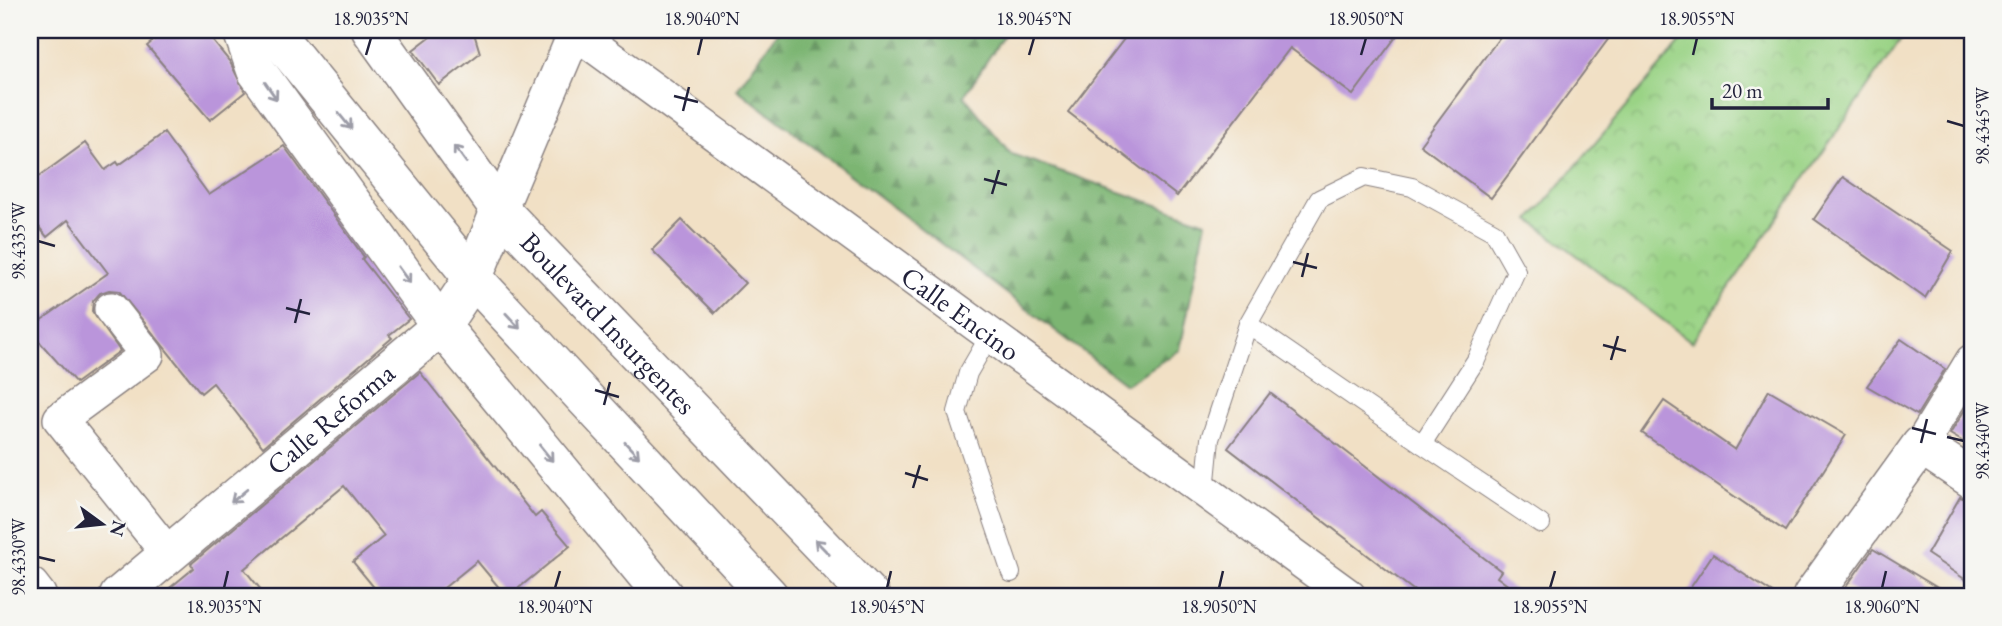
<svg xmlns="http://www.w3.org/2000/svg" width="2002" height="626" font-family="'EB Garamond',serif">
  <defs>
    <pattern id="forest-firs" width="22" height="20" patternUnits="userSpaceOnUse" patternTransform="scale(1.75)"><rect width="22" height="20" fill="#7bb572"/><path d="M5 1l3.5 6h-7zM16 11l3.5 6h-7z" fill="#64935f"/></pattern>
    <pattern id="park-crowns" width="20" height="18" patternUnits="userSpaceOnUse" patternTransform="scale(1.75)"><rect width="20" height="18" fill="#9ad385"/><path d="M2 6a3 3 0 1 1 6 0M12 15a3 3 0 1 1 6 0" fill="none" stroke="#84b574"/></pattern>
  </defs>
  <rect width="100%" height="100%" fill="#f6f6f2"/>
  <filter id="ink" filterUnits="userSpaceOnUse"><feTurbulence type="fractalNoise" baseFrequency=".0143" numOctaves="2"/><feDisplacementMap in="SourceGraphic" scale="14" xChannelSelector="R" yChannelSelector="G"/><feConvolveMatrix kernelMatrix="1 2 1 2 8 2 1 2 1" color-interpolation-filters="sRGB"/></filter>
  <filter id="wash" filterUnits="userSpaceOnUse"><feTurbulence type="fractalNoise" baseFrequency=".00686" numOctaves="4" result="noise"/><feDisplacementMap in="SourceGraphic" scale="28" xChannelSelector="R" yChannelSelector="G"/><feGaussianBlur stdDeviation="1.57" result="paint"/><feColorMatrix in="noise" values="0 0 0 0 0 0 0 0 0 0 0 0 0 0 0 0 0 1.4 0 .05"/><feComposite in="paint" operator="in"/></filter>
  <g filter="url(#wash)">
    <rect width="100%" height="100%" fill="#f1e0c5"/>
    <path fill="url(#forest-firs)" stroke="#4e6c56" stroke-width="2" d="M779,30H1007L964,96L1011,154L1206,222L1180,350L1126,384L737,89Z"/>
    <path fill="url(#park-crowns)" stroke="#5e7a60" stroke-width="2" d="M1691,30H1907L1692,342L1530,220Z"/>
    <g id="blocks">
      <g fill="#ba95db">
        <path d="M166,30H204L230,62L245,92L210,120L147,46Z"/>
        <path d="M439,30H473L480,53L439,85L413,50Z"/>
        <path d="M1131,30H1401L1353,95L1290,48L1177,196L1068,112Z"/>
        <path d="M1505,30H1615L1491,198L1420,145Z"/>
        <path d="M164,133L209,195L284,146L364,257L362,259L409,319L389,335L392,338L263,447L213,383L201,393L119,291L109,290L100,293L93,301L92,311L120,351L76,383L30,331V328L108,273L68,220L47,237L30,216V183L85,143L105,170L117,162L119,165Z"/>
        <path d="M1843,177L1953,251L1925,298L1814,219Z"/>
        <path d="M682,220L745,283L715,313L652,250Z"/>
        <path d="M1901,339L1945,369L1917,415L1867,386Z"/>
        <path d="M420,372L535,517L541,512L570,546L509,596H506L477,561L434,596H381L353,562L384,536L344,486L244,569L266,596H160L194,568L191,564Z"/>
        <path d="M1769,390L1846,435L1785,531L1642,433L1664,401L1735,450Z"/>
        <path d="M1270,393L1501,571L1497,577L1522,596H1421L1228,448Z"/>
        <path d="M1972,398V447L1950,434Z"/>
        <path d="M1960,497L1972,501V584L1927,554Z"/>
        <path d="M1873,549L1951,596H1861L1846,587Z"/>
        <path d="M1713,554L1777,596H1685Z"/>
      </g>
    </g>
  </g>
  <g filter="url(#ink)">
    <use href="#blocks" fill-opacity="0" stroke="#8a8180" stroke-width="2"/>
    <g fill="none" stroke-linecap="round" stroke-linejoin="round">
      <g stroke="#8a8180" stroke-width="20">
        <g id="lane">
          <path d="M1248,324L1422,444"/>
          <path d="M990,335L968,373L957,412L1011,573"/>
          <path d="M1205,491L1210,439L1248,324L1319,199L1364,177L1412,187L1494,232L1516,271L1476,360L1422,444L1541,524"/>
        </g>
      </g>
      <g stroke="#8a8180" stroke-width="36">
        <g id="street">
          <path id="s1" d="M572,30L1349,596"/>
          <path d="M500,210L576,30"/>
          <path d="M111,309L147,355L60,419L169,555"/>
          <path d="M1921,445L1972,361"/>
        </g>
      </g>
      <g stroke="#8a8180" stroke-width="41">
        <g id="secondary">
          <path d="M242,30L256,70L441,326L664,596"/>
          <path d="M30,587L37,596"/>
          <path id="s2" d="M119,596L441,326L473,278L500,210"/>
          <path d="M1812,596L1921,445L1972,479"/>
        </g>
      </g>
      <g stroke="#8a8180" stroke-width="41">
        <g id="primary">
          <path d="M272,30L473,278L769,596"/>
          <path id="s3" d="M371,30L500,210L870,596"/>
        </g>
      </g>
      <use href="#lane" stroke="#fff" stroke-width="18"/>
      <use href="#street" stroke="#fff" stroke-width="33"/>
      <use href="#secondary" stroke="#fff" stroke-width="38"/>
      <use href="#primary" stroke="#fff" stroke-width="38"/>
    </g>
    <defs><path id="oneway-shaft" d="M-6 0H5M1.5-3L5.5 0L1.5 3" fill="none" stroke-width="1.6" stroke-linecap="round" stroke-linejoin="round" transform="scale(1.75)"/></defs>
    <g stroke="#9c9ca7">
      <use href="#oneway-shaft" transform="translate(271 91) rotate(55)"/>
      <use href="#oneway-shaft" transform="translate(345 121) rotate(51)"/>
      <use href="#oneway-shaft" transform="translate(460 154) rotate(-126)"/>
      <use href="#oneway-shaft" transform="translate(404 275) rotate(54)"/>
      <use href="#oneway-shaft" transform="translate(513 321) rotate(47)"/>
      <use href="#oneway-shaft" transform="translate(632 450) rotate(47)"/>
      <use href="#oneway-shaft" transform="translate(546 453) rotate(51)"/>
      <use href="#oneway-shaft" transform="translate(239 496) rotate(140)"/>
      <use href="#oneway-shaft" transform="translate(822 547) rotate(-134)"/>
    </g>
  </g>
  <path fill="none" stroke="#22223b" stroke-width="2.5" d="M366,55L371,38M698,55L702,38M1029,55L1034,38M1361,55L1366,38M1693,55L1697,38M674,96L698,102M683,111L689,87M1947,121L1964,126M984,179L1007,185M992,194L999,170M38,241L55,246M1293,262L1317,268M1302,277L1308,253M286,308L310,314M295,323L301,299M1603,345L1626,351M1611,360L1618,336M595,390L619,397M604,405L610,382M1912,428L1936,434M1947,437L1964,441M1921,443L1927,419M905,473L928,480M913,488L920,465M38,557L55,561M224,588L228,571M555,588L560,571M887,588L891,571M1219,588L1223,571M1550,588L1555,571M1882,588L1886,571"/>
  <g text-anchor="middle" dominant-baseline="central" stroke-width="5" stroke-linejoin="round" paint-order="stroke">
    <g font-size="28" fill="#22223b" stroke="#f6f6f2">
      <text stroke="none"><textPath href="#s1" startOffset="481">Calle Encino</textPath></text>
      <text stroke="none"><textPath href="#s3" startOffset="378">Boulevard Insurgentes</textPath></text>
      <text stroke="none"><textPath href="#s2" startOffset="276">Calle Reforma</textPath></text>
    </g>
  </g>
  <rect width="2002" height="626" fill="none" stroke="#f6f6f2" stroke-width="77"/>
  <g transform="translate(102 524) rotate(105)" stroke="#f6f6f2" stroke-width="5" paint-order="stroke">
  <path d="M0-5L12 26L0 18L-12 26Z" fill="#22223b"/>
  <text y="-10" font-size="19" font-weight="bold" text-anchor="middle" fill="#22223b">N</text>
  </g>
  <path d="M1712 98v10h116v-10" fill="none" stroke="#22223b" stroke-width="3.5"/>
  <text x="1722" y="98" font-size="21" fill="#22223b" stroke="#f6f6f2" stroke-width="5" paint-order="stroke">20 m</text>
  <rect x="38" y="38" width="1926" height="550" fill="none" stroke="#22223b" stroke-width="2.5"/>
  <g font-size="18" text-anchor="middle" fill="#22223b">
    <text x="371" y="25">18.9035°N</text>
    <text x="702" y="25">18.9040°N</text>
    <text x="1034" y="25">18.9045°N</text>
    <text x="1366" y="25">18.9050°N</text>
    <text x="1697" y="25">18.9055°N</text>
    <text transform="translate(1983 126) rotate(-90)" y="6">98.4345°W</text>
    <text transform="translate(19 241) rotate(-90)" y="6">98.4335°W</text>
    <text transform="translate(1983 441) rotate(-90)" y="6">98.4340°W</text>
    <text transform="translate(19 557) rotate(-90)" y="6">98.4330°W</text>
    <text x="224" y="613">18.9035°N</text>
    <text x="555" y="613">18.9040°N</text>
    <text x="887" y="613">18.9045°N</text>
    <text x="1219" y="613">18.9050°N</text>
    <text x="1550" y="613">18.9055°N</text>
    <text x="1882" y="613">18.9060°N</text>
  </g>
</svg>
